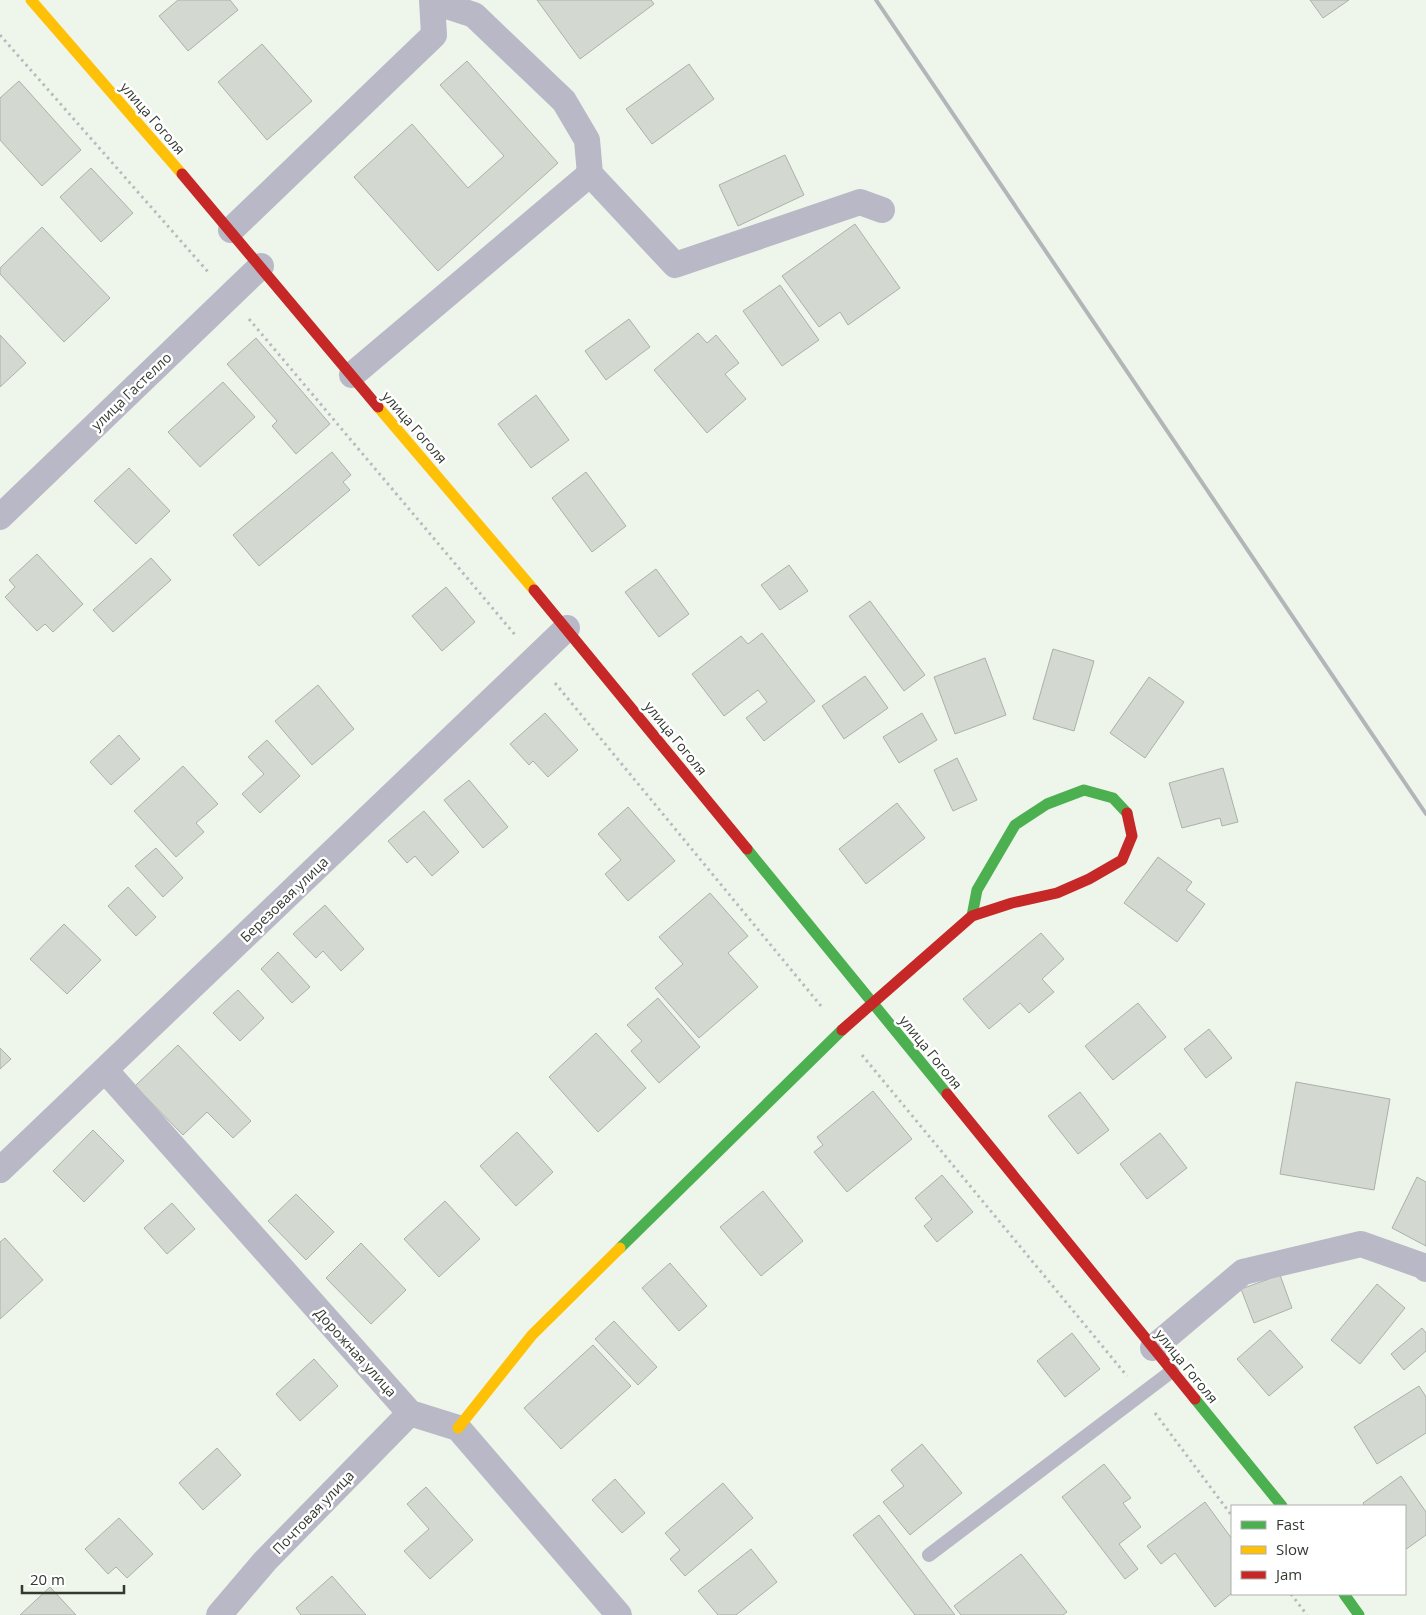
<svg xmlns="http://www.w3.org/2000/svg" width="1426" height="1615" font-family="'Open Sans',sans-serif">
  <rect width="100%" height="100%" fill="#eef6eb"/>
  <g fill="#d3d9d1" stroke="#abb1aa">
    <path d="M178,0H230L238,10L188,51L159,16Z"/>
    <path d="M537,0H651L654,4L580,59Z"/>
    <path d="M1310,0H1349L1323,18Z"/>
    <path d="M262,44L312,101L267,140L218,82Z"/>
    <path d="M467,61L558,163L438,271L354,177L412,124L468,188L504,156L440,85Z"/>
    <path d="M689,64L714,99L652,144L626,109Z"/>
    <path d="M19,81L81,150L42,186L0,140V98Z"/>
    <path d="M785,155L804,195L738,226L719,185Z"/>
    <path d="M91,168L133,213L101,242L60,197Z"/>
    <path d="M855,224L900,288L848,325L840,312L819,327L782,276Z"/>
    <path d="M42,227L110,298L64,342L0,274V268Z"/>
    <path d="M780,285L819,340L782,366L743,311Z"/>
    <path d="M629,319L650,347L606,380L585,351Z"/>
    <path d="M698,333L707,343L716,335L739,363L725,374L746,399L707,433L654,370Z"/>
    <path d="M0,335L26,363L0,387Z"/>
    <path d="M256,338L330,424L296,454L272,426L277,421L227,364Z"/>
    <path d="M223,382L255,417L200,467L168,432Z"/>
    <path d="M536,395L569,440L531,468L498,424Z"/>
    <path d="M332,452L351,475L343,482L350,490L259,566L233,535Z"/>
    <path d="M129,468L170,511L136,544L94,501Z"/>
    <path d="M586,472L626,526L592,552L552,498Z"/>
    <path d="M37,554L83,604L53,632L45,624L37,631L5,597L15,587L9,580Z"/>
    <path d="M151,558L171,580L113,632L93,610Z"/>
    <path d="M789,565L808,591L780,610L761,585Z"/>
    <path d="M656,569L689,614L659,637L625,592Z"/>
    <path d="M446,587L475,622L442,651L412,616Z"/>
    <path d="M870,601L925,675L904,691L849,616Z"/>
    <path d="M762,633L815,701L764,741L746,718L767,702L758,690L724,716L692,674L741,636L748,644Z"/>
    <path d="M1053,649L1094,661L1074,731L1033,719Z"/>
    <path d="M985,658L1006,715L955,734L934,677Z"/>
    <path d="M865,676L888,708L844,739L822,706Z"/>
    <path d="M1149,677L1184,702L1145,758L1110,733Z"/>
    <path d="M318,685L354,729L312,765L275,721Z"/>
    <path d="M545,713L578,750L548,777L533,761L529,765L510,744Z"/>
    <path d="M922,713L937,740L899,763L883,737Z"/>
    <path d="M119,735L140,759L111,785L90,762Z"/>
    <path d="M267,740L300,776L260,813L242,794L264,774L248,757Z"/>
    <path d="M957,758L977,800L953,811L934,770Z"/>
    <path d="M183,766L218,804L196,823L204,832L176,857L134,811Z"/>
    <path d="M1223,768L1238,822L1222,826L1220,818L1182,828L1169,783Z"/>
    <path d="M469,780L508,827L483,848L444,800Z"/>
    <path d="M897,803L925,838L866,884L839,849Z"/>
    <path d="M628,807L675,861L628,901L605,874L621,860L598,834Z"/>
    <path d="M424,811L459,852L432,876L415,856L407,863L388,841Z"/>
    <path d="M156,848L183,878L163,897L135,866Z"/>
    <path d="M1158,857L1192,882L1186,890L1205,904L1177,942L1124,903Z"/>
    <path d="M128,887L156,917L136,936L108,906Z"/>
    <path d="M710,893L748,936L728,953L758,987L699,1038L655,988L683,964L659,937Z"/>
    <path d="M325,905L364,949L341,971L323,951L316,958L293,934Z"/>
    <path d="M64,924L101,960L67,994L30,959Z"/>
    <path d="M1041,933L1064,959L1042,979L1054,992L1029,1013L1020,1003L989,1029L963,999Z"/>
    <path d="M278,952L310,987L292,1003L261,969Z"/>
    <path d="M238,990L264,1018L240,1041L213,1013Z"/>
    <path d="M658,998L700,1047L659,1083L631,1051L642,1041L627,1025Z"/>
    <path d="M1138,1003L1166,1037L1113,1080L1085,1046Z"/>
    <path d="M1209,1029L1232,1058L1206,1078L1184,1049Z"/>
    <path d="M596,1033L646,1088L598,1132L549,1077Z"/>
    <path d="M178,1045L251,1121L233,1138L207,1112L183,1135L135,1086Z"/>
    <path d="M0,1048L11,1059L0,1069Z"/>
    <path d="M1296,1082L1390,1099L1374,1190L1280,1174Z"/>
    <path d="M873,1091L912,1139L847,1192L814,1152L823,1145L817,1137Z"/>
    <path d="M1080,1092L1109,1130L1078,1154L1048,1116Z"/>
    <path d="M93,1130L124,1161L84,1202L53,1171Z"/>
    <path d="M517,1132L553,1172L516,1206L480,1166Z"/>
    <path d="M1160,1133L1187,1168L1147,1199L1120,1164Z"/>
    <path d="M942,1175L973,1212L937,1242L924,1226L932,1219L915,1198Z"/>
    <path d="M1417,1177L1426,1182V1246L1392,1228Z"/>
    <path d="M763,1191L803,1241L761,1276L720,1227Z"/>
    <path d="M296,1194L334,1232L306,1260L268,1221Z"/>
    <path d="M445,1201L480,1239L439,1277L404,1239Z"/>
    <path d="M172,1203L195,1229L167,1254L144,1228Z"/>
    <path d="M5,1238L43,1280L0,1319V1242Z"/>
    <path d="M361,1243L406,1290L371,1324L326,1278Z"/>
    <path d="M670,1263L707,1306L679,1331L642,1288Z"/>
    <path d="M1280,1275L1292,1308L1254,1323L1241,1289Z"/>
    <path d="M1377,1284L1405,1308L1360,1364L1331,1340Z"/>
    <path d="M614,1321L657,1367L638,1385L595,1339Z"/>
    <path d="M1422,1328L1426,1333V1351L1404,1370L1391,1354Z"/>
    <path d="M1270,1330L1303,1367L1269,1396L1237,1359Z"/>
    <path d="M1072,1333L1100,1369L1065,1397L1037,1361Z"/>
    <path d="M593,1345L631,1386L561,1449L524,1408Z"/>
    <path d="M314,1359L338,1386L300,1421L276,1394Z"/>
    <path d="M1419,1386L1426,1397V1433L1377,1464L1354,1427Z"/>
    <path d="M922,1444L962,1493L910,1535L883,1502L904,1486L891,1470Z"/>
    <path d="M217,1448L241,1475L203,1510L179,1483Z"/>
    <path d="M1104,1464L1131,1498L1123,1503L1141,1527L1119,1544L1138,1569L1125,1579L1062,1497Z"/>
    <path d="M1401,1476L1426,1512V1535L1405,1550V1506H1365L1363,1503Z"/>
    <path d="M615,1479L645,1513L622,1533L592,1500Z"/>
    <path d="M723,1483L753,1518L685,1576L670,1559L680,1550L665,1533Z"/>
    <path d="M426,1487L473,1540L430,1579L404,1551L429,1529L407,1504Z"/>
    <path d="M1205,1502L1232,1539V1593L1215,1607L1175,1553L1161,1564L1147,1546Z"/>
    <path d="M879,1515L955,1615H915L853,1535Z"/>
    <path d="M119,1518L153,1554L127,1578L116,1567L108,1574L85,1549Z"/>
    <path d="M751,1549L777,1582L736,1615H718L698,1591Z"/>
    <path d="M1021,1554L1067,1612L1063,1615H961L954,1606Z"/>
    <path d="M332,1576L366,1615H301L296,1608Z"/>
    <path d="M50,1587L76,1615H20Z"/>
  </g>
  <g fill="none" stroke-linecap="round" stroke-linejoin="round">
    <g stroke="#b9bac1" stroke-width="3" stroke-dasharray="2.5 4" stroke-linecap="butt">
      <path d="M0,35L209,273"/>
      <path d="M249,319L516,636"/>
      <path d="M555,683L821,1006"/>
      <path d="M862,1055L1127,1376"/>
      <path d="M1155,1413L1232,1516"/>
      <path d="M1291,1594L1307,1615"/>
    </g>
    <path stroke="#b9b8c6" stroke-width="14" d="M929,1555L1172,1371"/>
    <g stroke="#b9b8c6" stroke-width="26">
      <path d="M434,2L474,15L564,101L587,140L590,174"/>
      <path d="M231,230L434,35L432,0"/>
      <path d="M352,375L590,174L675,265L860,202L882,210"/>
      <path d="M0,517L261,266"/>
      <path d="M105,1070L410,1413L458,1428L619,1615"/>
      <path d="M0,1170L567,628"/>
      <path d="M1153,1348L1243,1272L1361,1244L1423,1266L1426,1269"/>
      <path d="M219,1615L265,1561L410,1413"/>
    </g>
    <g stroke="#4caf50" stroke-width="11">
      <path d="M747,849L947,1094"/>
      <path d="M972,916L977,890L1015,825L1047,804L1084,790L1113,798L1127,813"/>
      <path d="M620,1248L842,1030"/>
      <path d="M1195,1399L1282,1506"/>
      <path d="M1344,1594L1359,1615"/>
    </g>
    <g stroke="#ffc107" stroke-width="11">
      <path d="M31,0L182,174"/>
      <path d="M378,407L534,590"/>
      <path d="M458,1428L532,1335L620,1248"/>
    </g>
    <g stroke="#c62828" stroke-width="11">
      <path d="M182,174L378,407"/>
      <path d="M534,590L747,849"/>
      <path d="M842,1030L972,916L1012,903L1057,893L1089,879L1122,860L1132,836L1127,813"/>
      <path d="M947,1094L1195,1399"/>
    </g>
    <path stroke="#b3b6b9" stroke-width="4" d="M876,0L1426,814"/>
  </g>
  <g text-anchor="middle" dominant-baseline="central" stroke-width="5" stroke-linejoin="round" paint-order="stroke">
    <g font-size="14" fill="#333931" stroke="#fff">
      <text transform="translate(153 118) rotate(49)">улица Гоголя</text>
      <text transform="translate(131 391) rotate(-44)">улица Гастелло</text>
      <text transform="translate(415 427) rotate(49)">улица Гоголя</text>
      <text transform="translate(676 738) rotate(51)">улица Гоголя</text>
      <text transform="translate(284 899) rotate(-44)">Березовая улица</text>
      <text transform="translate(931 1052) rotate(51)">улица Гоголя</text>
      <text transform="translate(356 1352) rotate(48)">Дорожная улица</text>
      <text transform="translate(1187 1366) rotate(51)">улица Гоголя</text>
      <text transform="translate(313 1512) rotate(-46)">Почтовая улица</text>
    </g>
  </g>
  <rect x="1231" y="1505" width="175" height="90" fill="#ffffff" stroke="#adb0ad"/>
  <rect x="1241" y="1521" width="25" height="8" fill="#4caf50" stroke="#adb0ad"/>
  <text x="1276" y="1530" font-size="15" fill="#333931">Fast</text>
  <rect x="1241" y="1546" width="25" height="8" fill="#ffc107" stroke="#adb0ad"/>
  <text x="1276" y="1555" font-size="15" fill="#333931">Slow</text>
  <rect x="1241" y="1571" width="25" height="8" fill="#c62828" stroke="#adb0ad"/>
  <text x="1276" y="1580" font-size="15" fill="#333931">Jam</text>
  <path d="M22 1585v8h102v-8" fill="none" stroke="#333931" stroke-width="2.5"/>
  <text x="30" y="1585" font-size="15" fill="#333931" stroke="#ffffff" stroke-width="4" paint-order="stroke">20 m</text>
</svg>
